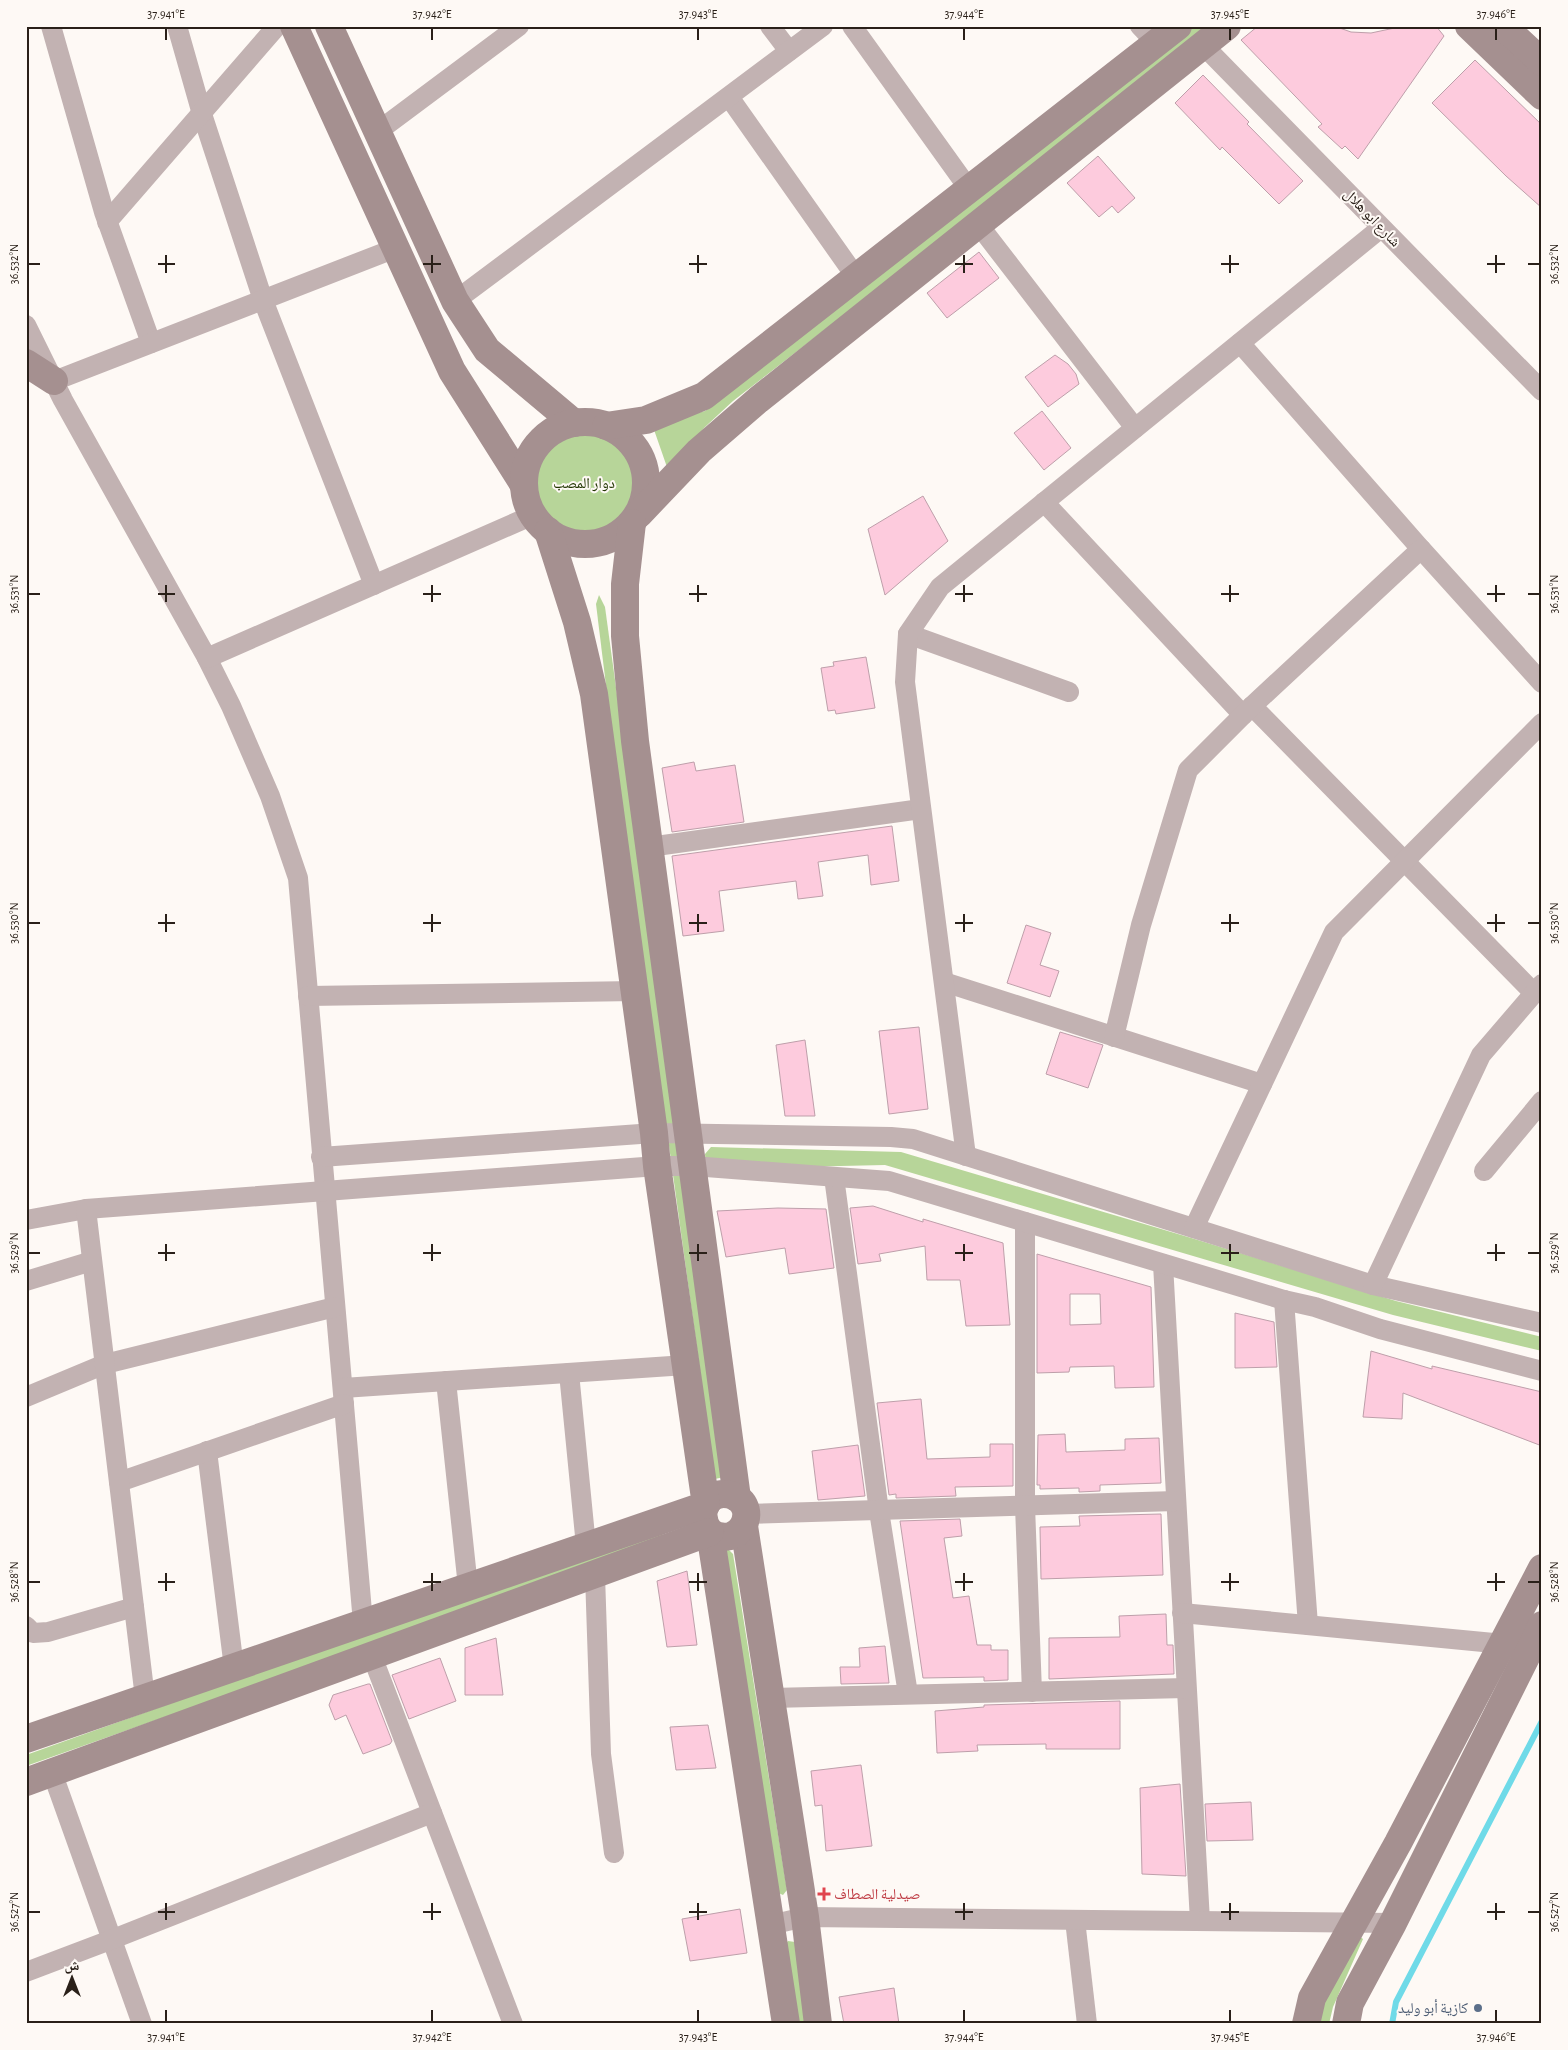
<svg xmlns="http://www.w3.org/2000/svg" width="1568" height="2050" font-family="'Alegreya Sans','Noto Naskh Arabic',sans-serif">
  <rect width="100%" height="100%" fill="#fef9f5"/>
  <g fill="#b7d599">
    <path d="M1192,26H1208L881,286L733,401L705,427L668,470L652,424L705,411Z"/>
    <circle cx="584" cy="483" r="51"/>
    <path d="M599,595L605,607L724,1477L715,1479L610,718L596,604Z"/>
    <path d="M711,1147L901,1152L1188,1237L1396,1301L1542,1337V1351L1393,1315L885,1165L711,1169L706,1167L705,1154Z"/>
    <path d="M656,1530L664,1532L658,1543L26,1766V1755Z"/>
    <path d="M726,1547L733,1554L787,1890L783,1895L774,1891Z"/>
    <path d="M1357,1934L1363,1939L1333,2007L1329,2024H1314Z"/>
    <path d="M788,1941L795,1942L807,2024H795L784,1946Z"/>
  </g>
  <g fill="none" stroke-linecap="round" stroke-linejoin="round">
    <path stroke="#6fdae8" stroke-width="6" d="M1392,2024L1396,2002L1542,1721"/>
  </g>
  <g fill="#fdcbdd" stroke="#be9faa" fill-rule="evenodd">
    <path d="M1258,26H1334L1351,32L1371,33L1404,26H1436L1444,36L1358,159L1345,146L1342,149L1318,127L1322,124L1241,40Z"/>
    <path d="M1475,60L1542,125V208L1506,176L1432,103Z"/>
    <path d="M1203,75L1249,122L1247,124L1303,181L1279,204L1222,147L1220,150L1175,103Z"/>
    <path d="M1098,156L1135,198L1118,213L1112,206L1099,217L1067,183Z"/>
    <path d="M979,252L999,278L947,318L927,293Z"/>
    <path d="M1055,355L1068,364L1076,374L1079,384L1048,407L1025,377Z"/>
    <path d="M1042,411L1071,448L1044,470L1014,433Z"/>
    <path d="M923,496L948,541L885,595L868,529Z"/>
    <path d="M866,657L875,708L836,714L835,710L828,711L821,668L834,666L833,662Z"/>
    <path d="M694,762L696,771L735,765L744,822L672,832L662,768Z"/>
    <path d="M892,826L899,881L871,885L868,855L818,862L823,896L798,899L796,881L719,891L724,931L683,936L672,856Z"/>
    <path d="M1026,925L1051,933L1040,965L1059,971L1050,997L1007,983Z"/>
    <path d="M919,1027L928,1109L889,1114L879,1031Z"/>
    <path d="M1060,1032L1103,1045L1088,1088L1046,1074Z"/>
    <path d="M805,1040L815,1116H785L776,1045Z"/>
    <path d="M873,1206L923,1222V1219L1003,1243L1010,1325L966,1326L960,1280H927L925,1246L879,1254L881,1261L858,1264L850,1208Z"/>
    <path d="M778,1208L826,1209L834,1268L789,1274L785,1248L726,1257L717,1211Z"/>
    <path d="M1037,1254L1151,1287L1154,1387L1115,1388L1114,1366L1070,1367L1069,1372L1037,1373ZM1070,1294H1100L1101,1324L1070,1325Z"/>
    <path d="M1235,1313L1274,1322L1277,1367L1235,1368Z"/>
    <path d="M1371,1351L1432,1369V1366L1542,1392V1446L1403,1393L1402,1419L1363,1417Z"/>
    <path d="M921,1399L927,1459L990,1457V1444H1013V1486L955,1487L956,1496L896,1498V1494L889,1495L877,1403Z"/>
    <path d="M1065,1434L1066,1452L1125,1450V1439L1159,1438L1161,1483L1100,1485V1491L1079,1492V1488L1040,1489V1485H1037L1038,1435Z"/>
    <path d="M858,1445L865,1496L818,1500L812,1451Z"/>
    <path d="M1161,1514L1163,1575L1041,1579L1040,1527L1080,1526L1079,1516Z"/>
    <path d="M960,1519L962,1536L944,1538L953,1598L969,1596L977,1645H991V1650H1008V1680L984,1681V1677L923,1678L900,1521Z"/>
    <path d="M687,1571L697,1645L667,1647L657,1581Z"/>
    <path d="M1166,1614L1167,1645H1173L1174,1674L1049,1679V1638L1120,1637L1119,1616Z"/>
    <path d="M496,1638L503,1695H465V1648Z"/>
    <path d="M885,1646L889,1683L841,1684L840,1667H860L859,1648Z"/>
    <path d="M440,1658L456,1701L409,1719L392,1675Z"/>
    <path d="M368,1684H370L392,1741L390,1744L363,1754L346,1715L335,1720L329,1705L333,1695Z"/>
    <path d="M1120,1701V1749H1046V1744L977,1745L978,1751L937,1753L935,1711L984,1707V1705Z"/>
    <path d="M708,1725L716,1768L676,1770L670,1727Z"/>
    <path d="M861,1765L872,1846L826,1851L822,1805L815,1806L811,1771Z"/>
    <path d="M1180,1784L1186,1876L1142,1874L1140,1788Z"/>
    <path d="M1251,1802L1253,1840L1207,1841L1205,1804Z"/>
    <path d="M740,1909L747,1953L690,1961L682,1919Z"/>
    <path d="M894,1988L899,2024H844L839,1997Z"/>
  </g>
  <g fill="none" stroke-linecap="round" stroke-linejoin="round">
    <g stroke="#c2b2b2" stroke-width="20">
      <path d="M51,26L104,212L151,343"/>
      <path d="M177,26L202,114L263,300L374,585"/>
      <path d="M770,26L789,51"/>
      <path d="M852,26L969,189"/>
      <path d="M1140,26L1156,43"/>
      <path d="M1203,45L1542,391"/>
      <path d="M729,97L856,277"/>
      <path d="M377,132L519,26"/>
      <path d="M107,222L277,26"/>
      <path d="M978,224L1135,428"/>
      <path d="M455,301L823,26"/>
      <path d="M26,325L63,400L207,658L231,706L270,796L298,878L363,1623"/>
      <path d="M1240,343L1421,549"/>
      <path d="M54,381L396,248"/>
      <path d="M1044,502L1243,715"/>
      <path d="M908,634L1069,692"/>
      <path d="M207,658L533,515"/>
      <path d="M1252,706L1534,993"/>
      <path d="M649,847L921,809"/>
      <path d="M944,982L1262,1084"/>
      <path d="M308,996L635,991"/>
      <path d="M1114,1037L1141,925L1188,770L1252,706L1421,549L1542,683"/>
      <path d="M966,1156L905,682L908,634L940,587L1381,228"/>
      <path d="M321,1157L654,1133L891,1137L913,1139L1373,1285L1542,1323"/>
      <path d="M1484,1171L1542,1101"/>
      <path d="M834,1177L879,1511L908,1694"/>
      <path d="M26,1220L86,1209"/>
      <path d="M1025,1222V1506L1032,1692"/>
      <path d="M1194,1228L1334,932L1542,723"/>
      <path d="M1163,1264L1200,1921"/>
      <path d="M26,1281L92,1261"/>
      <path d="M1373,1285L1481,1055L1542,984"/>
      <path d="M1284,1300L1308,1625"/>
      <path d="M569,1373L586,1546"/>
      <path d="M446,1381L468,1587"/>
      <path d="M343,1388L686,1365"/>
      <path d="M26,1397L105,1364L335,1307"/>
      <path d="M207,1451L234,1668"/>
      <path d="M119,1482L344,1404"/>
      <path d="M747,1514L1176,1501"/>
      <path d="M595,1575L601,1754L614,1853"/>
      <path d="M1182,1613L1504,1644"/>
      <path d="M26,1626L33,1633L48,1632L134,1607"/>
      <path d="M372,1656L513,2024"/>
      <path d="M145,1698L86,1209L657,1166H693L889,1181L1284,1300L1315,1307L1380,1329L1542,1371"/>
      <path d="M771,1698L1186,1688"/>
      <path d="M52,1772L142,2024"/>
      <path d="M1075,1920L1087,2024"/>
      <path d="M770,1925L805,1917L1393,1923"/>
      <path d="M26,1972L113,1939L432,1813"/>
    </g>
    <g stroke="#a59090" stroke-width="28">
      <path d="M294,26L452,371L524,485"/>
      <path d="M329,26L455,301L487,350L574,423"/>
      <path d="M1469,26L1542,96"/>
      <path d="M1503,26L1542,62"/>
      <path d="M26,363L54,381"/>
      <circle cx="585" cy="483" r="61"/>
      <path d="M606,426L646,420L704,396L1178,26"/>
      <path d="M639,514L699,451L758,400L1227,26"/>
      <path d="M632,523L625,584V636L635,741L737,1498"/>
      <path d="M744,1526L805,1917L818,2024"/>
      <path d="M710,1532C739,1551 761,1509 734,1496C728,1494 721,1493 715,1496C700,1504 701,1521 710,1532L786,2024"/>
      <path d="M26,1739L706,1505L657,1166L654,1133L594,694L577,622L548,531"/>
      <path d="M26,1782L710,1532"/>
      <path d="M1306,2024L1312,1998L1398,1843L1542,1568"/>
      <path d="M1346,2024L1350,2003L1393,1923L1542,1625"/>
    </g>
  </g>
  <path fill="none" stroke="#2a2019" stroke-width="2" d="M166,28V40M432,28V40M698,28V40M964,28V40M1230,28V40M1496,28V40M166,255V273M432,255V273M698,255V273M964,255V273M1230,255V273M1496,255V273M28,264H40M158,264H175M423,264H441M689,264H707M955,264H973M1221,264H1239M1487,264H1505M1528,264H1540M166,585V602M432,585V602M698,585V602M964,585V602M1230,585V602M1496,585V602M28,594H40M158,594H175M423,594H441M689,594H707M955,594H973M1221,594H1239M1487,594H1505M1528,594H1540M166,914V932M432,914V932M698,914V932M964,914V932M1230,914V932M1496,914V932M28,923H40M158,923H175M423,923H441M689,923H707M955,923H973M1221,923H1239M1487,923H1505M1528,923H1540M166,1244V1261M432,1244V1261M698,1244V1261M964,1244V1261M1230,1244V1261M1496,1244V1261M28,1253H40M158,1253H175M423,1253H441M689,1253H707M955,1253H973M1221,1253H1239M1487,1253H1505M1528,1253H1540M166,1573V1591M432,1573V1591M698,1573V1591M964,1573V1591M1230,1573V1591M1496,1573V1591M28,1582H40M158,1582H175M423,1582H441M689,1582H707M955,1582H973M1221,1582H1239M1487,1582H1505M1528,1582H1540M166,1903V1920M432,1903V1920M698,1903V1920M964,1903V1920M1230,1903V1920M1496,1903V1920M28,1912H40M158,1912H175M423,1912H441M689,1912H707M955,1912H973M1221,1912H1239M1487,1912H1505M1528,1912H1540M166,2010V2022M432,2010V2022M698,2010V2022M964,2010V2022M1230,2010V2022M1496,2010V2022"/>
  <path fill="#e0444e" stroke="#fef9f5" stroke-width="2" d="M821.5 1886.5h5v5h5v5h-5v5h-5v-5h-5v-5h5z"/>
  <circle fill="#5c6f8a" stroke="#fef9f5" stroke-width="2" cx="1478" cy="2008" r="5"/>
  <g text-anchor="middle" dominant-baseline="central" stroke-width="4" stroke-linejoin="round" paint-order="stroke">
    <g font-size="15" fill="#2a2019" stroke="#fef9f5">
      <text transform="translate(1372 218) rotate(46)">شارع ابو هلال</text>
    </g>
    <g font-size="15" fill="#223603" stroke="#fef9f5">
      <text x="584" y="483">دوار المصب</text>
    </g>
    <g font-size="15" fill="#be3a42" stroke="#fef9f5" text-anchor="start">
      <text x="834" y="1894">صيدلية الصطاف</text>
    </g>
    <g font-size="15" fill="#4e5e75" stroke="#fef9f5" text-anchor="end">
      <text x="1468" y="2008">كازية أبو وليد</text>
    </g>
  </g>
  <rect width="1568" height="2050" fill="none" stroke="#fef9f5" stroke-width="55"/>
  <g transform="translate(72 1978)" stroke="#fef9f5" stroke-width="4" paint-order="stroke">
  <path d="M0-4L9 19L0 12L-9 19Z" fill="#2a2019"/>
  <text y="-8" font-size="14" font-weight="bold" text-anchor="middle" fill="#2a2019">ش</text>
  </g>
  <rect x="28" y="28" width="1512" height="1994" fill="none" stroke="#2a2019" stroke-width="2"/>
  <g font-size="12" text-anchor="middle" fill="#2a2019">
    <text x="166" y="18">37.941°E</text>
    <text x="432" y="18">37.942°E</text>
    <text x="698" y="18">37.943°E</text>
    <text x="964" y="18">37.944°E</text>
    <text x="1230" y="18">37.945°E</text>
    <text x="1496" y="18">37.946°E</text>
    <text transform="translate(14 264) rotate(-90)" y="4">36.532°N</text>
    <text transform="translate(1554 264) rotate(-90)" y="4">36.532°N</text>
    <text transform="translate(14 594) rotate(-90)" y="4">36.531°N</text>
    <text transform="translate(1554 594) rotate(-90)" y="4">36.531°N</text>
    <text transform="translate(14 923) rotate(-90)" y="4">36.530°N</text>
    <text transform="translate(1554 923) rotate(-90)" y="4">36.530°N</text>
    <text transform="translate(14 1253) rotate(-90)" y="4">36.529°N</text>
    <text transform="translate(1554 1253) rotate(-90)" y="4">36.529°N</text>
    <text transform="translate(14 1582) rotate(-90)" y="4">36.528°N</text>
    <text transform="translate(1554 1582) rotate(-90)" y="4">36.528°N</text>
    <text transform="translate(14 1912) rotate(-90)" y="4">36.527°N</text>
    <text transform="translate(1554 1912) rotate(-90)" y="4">36.527°N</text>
    <text x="166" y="2041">37.941°E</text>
    <text x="432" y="2041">37.942°E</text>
    <text x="698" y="2041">37.943°E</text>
    <text x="964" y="2041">37.944°E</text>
    <text x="1230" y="2041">37.945°E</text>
    <text x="1496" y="2041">37.946°E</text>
  </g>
</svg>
